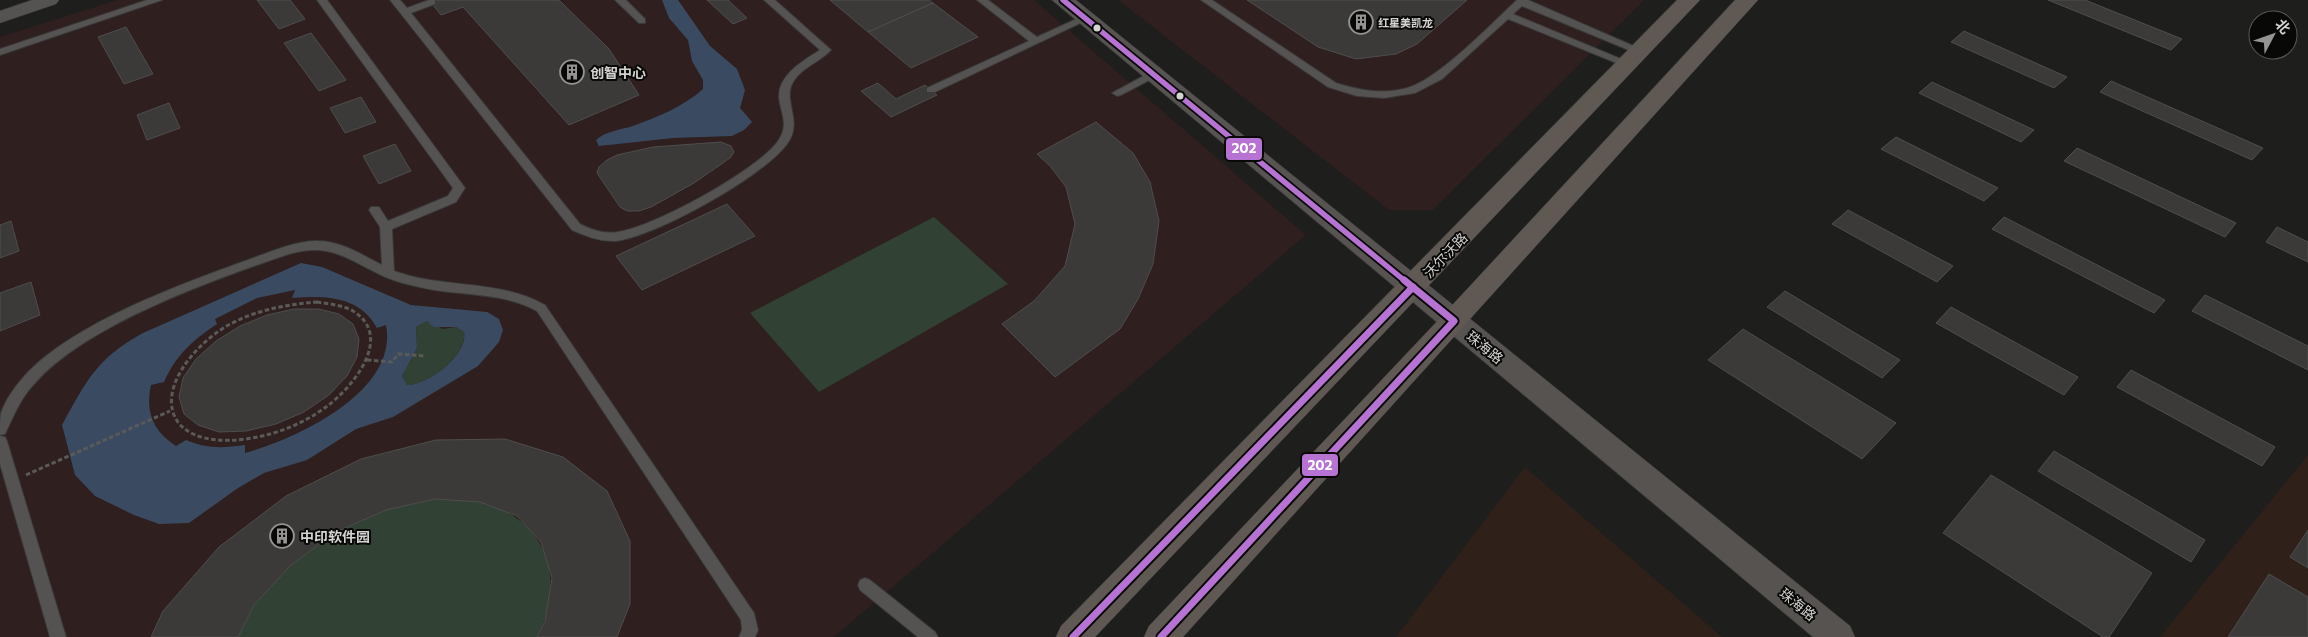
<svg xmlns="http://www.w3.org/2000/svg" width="2308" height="637" font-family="Commissioner,'Noto Sans SC',sans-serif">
  <rect width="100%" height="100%" fill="#1e1e1d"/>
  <g fill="#2f1f1e">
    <path d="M117,0H1034L1306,235L834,637H0V37Z"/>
    <path d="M1118,0H1644L1433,210H1389Z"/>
  </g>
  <g fill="#2f201a">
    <path d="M2308,455V637H2160Z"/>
    <path d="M1525,467L1722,637H1396Z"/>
  </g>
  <g fill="#314234">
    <path d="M934,217L1008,284L819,392L750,313Z"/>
    <path d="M427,321L443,329L456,327L464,332C468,355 427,386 407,385L402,376L417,348L416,327Z"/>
    <path d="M435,499C450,500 467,498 481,502C547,519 567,579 537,637H238L254,605L291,565L336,532L386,510Z"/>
  </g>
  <g fill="#3a4b61" fill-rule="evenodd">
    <path d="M662,0H678L710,46L737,69L745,90L740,108L752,122L744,130L732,136L673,138L599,146L596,140C606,131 620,130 633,126C657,117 683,107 703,89V80L692,61L688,40L669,18Z"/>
    <path d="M301,263L322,267L411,305L487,312L499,319L503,330L499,342L478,366L393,417L356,429L307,460L264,473L238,488L189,523L159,524L134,515L95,496L75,475L62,425C87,380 96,359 143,333ZM295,290L292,298C325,295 360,296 377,328L386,325C399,392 296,439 245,453V445C224,448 206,449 186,440L176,446C153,431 145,412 151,385L164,382C176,355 193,340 217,324L215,319L257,298ZM427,321L434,327H456L464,332C469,354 427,386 407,385L402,376L417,348L416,327Z"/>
  </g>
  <g fill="#3b3a39" stroke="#4e4e4d">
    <path d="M257,0H290L305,19L279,29Z"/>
    <path d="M429,0H559L609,49L639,95L569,125L463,7L441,15Z"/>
    <path d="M707,0H728L747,18L733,24Z"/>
    <path d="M830,0H929L933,3L868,32Z"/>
    <path d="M1247,0H1467L1417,44L1396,54L1356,59L1318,47Z"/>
    <path d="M2048,0H2085L2182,39L2171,50Z"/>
    <path d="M933,3L978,37L911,68L868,32Z"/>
    <path d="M126,27L153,74L124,84L98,37Z"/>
    <path d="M1964,31L2067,77L2054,88L1951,42Z"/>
    <path d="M311,33L346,80L319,91L284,43Z"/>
    <path d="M2111,81L2263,148L2252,160L2100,92Z"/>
    <path d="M1932,82L2034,130L2021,142L1919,93Z"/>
    <path d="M878,83L896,99L925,85L937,95L891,117L861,91Z"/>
    <path d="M361,97L376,122L345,133L330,108Z"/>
    <path d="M169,103L180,128L147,140L137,115Z"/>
    <path d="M1096,122L1133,153L1150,182L1159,221L1153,264L1138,299L1120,329L1055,377L1002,324L1034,301L1065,266L1075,224L1066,187L1050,166L1037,154Z"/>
    <path d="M1896,137L1998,188L1984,201L1881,149Z"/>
    <path d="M721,142L731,146L734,152L730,158L694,183L651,207L639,211H627L620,207L597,173L599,167L607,160L617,155L653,147Z"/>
    <path d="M395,144L411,171L379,184L363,156Z"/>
    <path d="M2077,148L2236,223L2225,237L2064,161Z"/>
    <path d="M727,204L755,236L642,290L616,256Z"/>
    <path d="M1848,210L1953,266L1937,282L1832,224Z"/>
    <path d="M2004,217L2165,300L2154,313L1992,229Z"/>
    <path d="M11,221L19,251L0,258V225Z"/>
    <path d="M2277,227L2308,242V262L2266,242Z"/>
    <path d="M31,282L40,315L0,331V293Z"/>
    <path d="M1785,291L1900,360L1882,378L1767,307Z"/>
    <path d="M2205,295L2308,346V370L2192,311Z"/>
    <path d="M1951,307L2078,377L2064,395L1936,323Z"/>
    <path d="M294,309H319L339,314L353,324L359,339L357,357L347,376L329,395L304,412L276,424L246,431L219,432L198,425L184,414L179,397L183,378L196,359L216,341L240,326L267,315Z"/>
    <path d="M1743,329L1896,423L1862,459L1708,360Z"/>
    <path d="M2131,370L2275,447L2262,466L2117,387Z"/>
    <path d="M505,439L563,457L607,491L630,541V604L617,637H537L545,621L552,578L541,542L517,516L480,502L435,499L386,510L336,532L291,565L254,605L238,637H151L163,611L219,547L286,496L361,459L436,440Z"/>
    <path d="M2054,451L2205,540L2191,562L2038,471Z"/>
    <path d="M1991,475L2152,573L2109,637H2103L1943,533Z"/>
    <path d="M2308,530V568L2290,557Z"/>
    <path d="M2269,574L2308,597V637H2228Z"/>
  </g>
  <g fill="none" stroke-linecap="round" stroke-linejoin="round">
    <g stroke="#393938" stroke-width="2">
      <g id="lane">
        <path d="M147,0H162L0,55V49Z"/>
        <path d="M317,0H327L465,188L456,202L392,229L394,271C444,289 499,279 545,305L754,613L758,630L755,637H739L742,630L741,620L537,311C498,290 456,297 415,286C401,283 388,279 375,272C343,256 327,243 289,254C215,279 88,324 36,382C21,397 14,415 5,434L0,435C0,429 0,419 1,413C6,398 18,383 28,372C78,322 176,286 242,262C266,254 290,242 315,241C340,240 360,254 382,265L380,227L369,210L371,207H379L388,221L448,196L453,188Z"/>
        <path d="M390,0H400L407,8L429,0H435V4L411,13L580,224C592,230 603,234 617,232C652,228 758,170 778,141C790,124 780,112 779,97C778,75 804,60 820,50L764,0H775L831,50C820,62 802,67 793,82C782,101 804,121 787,144C764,176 655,237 616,241C600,242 586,236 572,230Z"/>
        <path d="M615,0H626L645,19V23H639Z"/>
        <path d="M977,0H988L1037,37L1083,16L1086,15L1091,18L935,92H927V88L1029,41Z"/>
        <path d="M1201,0H1212L1336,83C1359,90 1383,95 1407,88C1438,80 1492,23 1517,0H1528L1645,51L1640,54L1636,53L1522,6L1513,14L1633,64L1628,67L1624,66L1508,19L1442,79L1415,93L1384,98L1357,96L1328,87Z"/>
        <path d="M1153,71L1158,74L1157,76L1121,95L1117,96L1112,93Z"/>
        <path d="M0,436L5,437L7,441L66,637H50L0,464Z"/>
        <path d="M865,578L870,580L935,632L938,637H918L860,590L858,585L860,580Z"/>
      </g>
    </g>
    <g stroke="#393938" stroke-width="1">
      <path id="street" d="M32,0H59L56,4L0,23V11Z"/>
    </g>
    <g stroke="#393938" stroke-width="1">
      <path id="secondary" d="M1052,0H1076L1850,626L1855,637H1813Z"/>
    </g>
    <g stroke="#393938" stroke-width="1">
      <g id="highway">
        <path d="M1677,0H1700L1095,637H1056L1061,626Z"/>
        <path d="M1735,0H1758L1183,637H1144L1149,626L1444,314Z"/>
      </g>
    </g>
    <g stroke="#5a5a58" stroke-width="3" stroke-dasharray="4.5 2.5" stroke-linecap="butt">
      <path d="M317,302C329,304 343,305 353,311C395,337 352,388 326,407C303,424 275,435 246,439C158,450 150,387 211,337C240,313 280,305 317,302Z"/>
      <path d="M367,360L392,362L398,354L425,356"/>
      <path d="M26,475L170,411"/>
    </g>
    <use href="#lane" fill="#545352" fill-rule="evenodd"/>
    <use href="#street" fill="#545352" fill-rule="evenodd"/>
    <use href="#secondary" fill="#565350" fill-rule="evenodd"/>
    <use href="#highway" fill="#605853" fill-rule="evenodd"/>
    <g stroke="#080807" stroke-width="9">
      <path id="bus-1-far1" d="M1063,0L1405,281"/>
    </g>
    <g stroke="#080807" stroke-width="11">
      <g id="bus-1">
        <path d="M1073,637L1413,287"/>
        <path d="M1161,637L1454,321L1404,280"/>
      </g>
    </g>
    <use href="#bus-1-far1" stroke="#b673d3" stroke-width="5.5"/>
    <use href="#bus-1" stroke="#b673d3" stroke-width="7"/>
  </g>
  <defs>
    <g id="building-ring" transform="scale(1.25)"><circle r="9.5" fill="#080807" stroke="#959493" stroke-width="1.5"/><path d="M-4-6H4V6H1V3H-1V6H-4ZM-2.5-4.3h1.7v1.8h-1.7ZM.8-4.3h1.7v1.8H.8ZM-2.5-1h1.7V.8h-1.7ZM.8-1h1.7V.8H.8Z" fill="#959493"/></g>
  </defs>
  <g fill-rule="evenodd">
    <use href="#building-ring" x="1361" y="22"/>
    <use href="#building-ring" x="572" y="72"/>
    <use href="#building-ring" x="282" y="536"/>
  </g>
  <g fill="#d5d4d2" stroke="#080807" stroke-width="2">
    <circle cx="1097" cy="28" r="4.5"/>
    <circle cx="1180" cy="96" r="4.5"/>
  </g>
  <g text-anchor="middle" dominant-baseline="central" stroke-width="4" stroke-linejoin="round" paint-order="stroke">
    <g font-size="11" font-weight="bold" fill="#d5d4d2" stroke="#080807" text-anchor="start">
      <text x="1378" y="22">红星美凯龙</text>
    </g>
    <g font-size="14" font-weight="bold" fill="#d5d4d2" stroke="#080807" text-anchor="start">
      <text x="590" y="72">创智中心</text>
      <text x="300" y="536">中印软件园</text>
    </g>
    <g font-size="14" fill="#d5d4d2" stroke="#080807">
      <text transform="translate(1445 255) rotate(-46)">沃尔沃路</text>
      <text transform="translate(1485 347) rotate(39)">珠海路</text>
      <text transform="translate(1798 604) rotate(39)">珠海路</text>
    </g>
  </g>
  <g stroke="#080807" stroke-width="2">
    <rect x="1225" y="137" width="38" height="24" rx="5" fill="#b673d3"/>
    <rect x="1301" y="453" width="38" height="24" rx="5" fill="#b673d3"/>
  </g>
  <g font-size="14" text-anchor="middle" font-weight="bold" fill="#fff">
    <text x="1244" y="153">202</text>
    <text x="1320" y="470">202</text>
  </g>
  <g transform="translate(2273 35) rotate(49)"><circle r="24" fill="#080807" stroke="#5a5a58"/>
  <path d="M0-4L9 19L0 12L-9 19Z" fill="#959493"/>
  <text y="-8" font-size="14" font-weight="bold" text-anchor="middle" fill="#d5d4d2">北</text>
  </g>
</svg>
